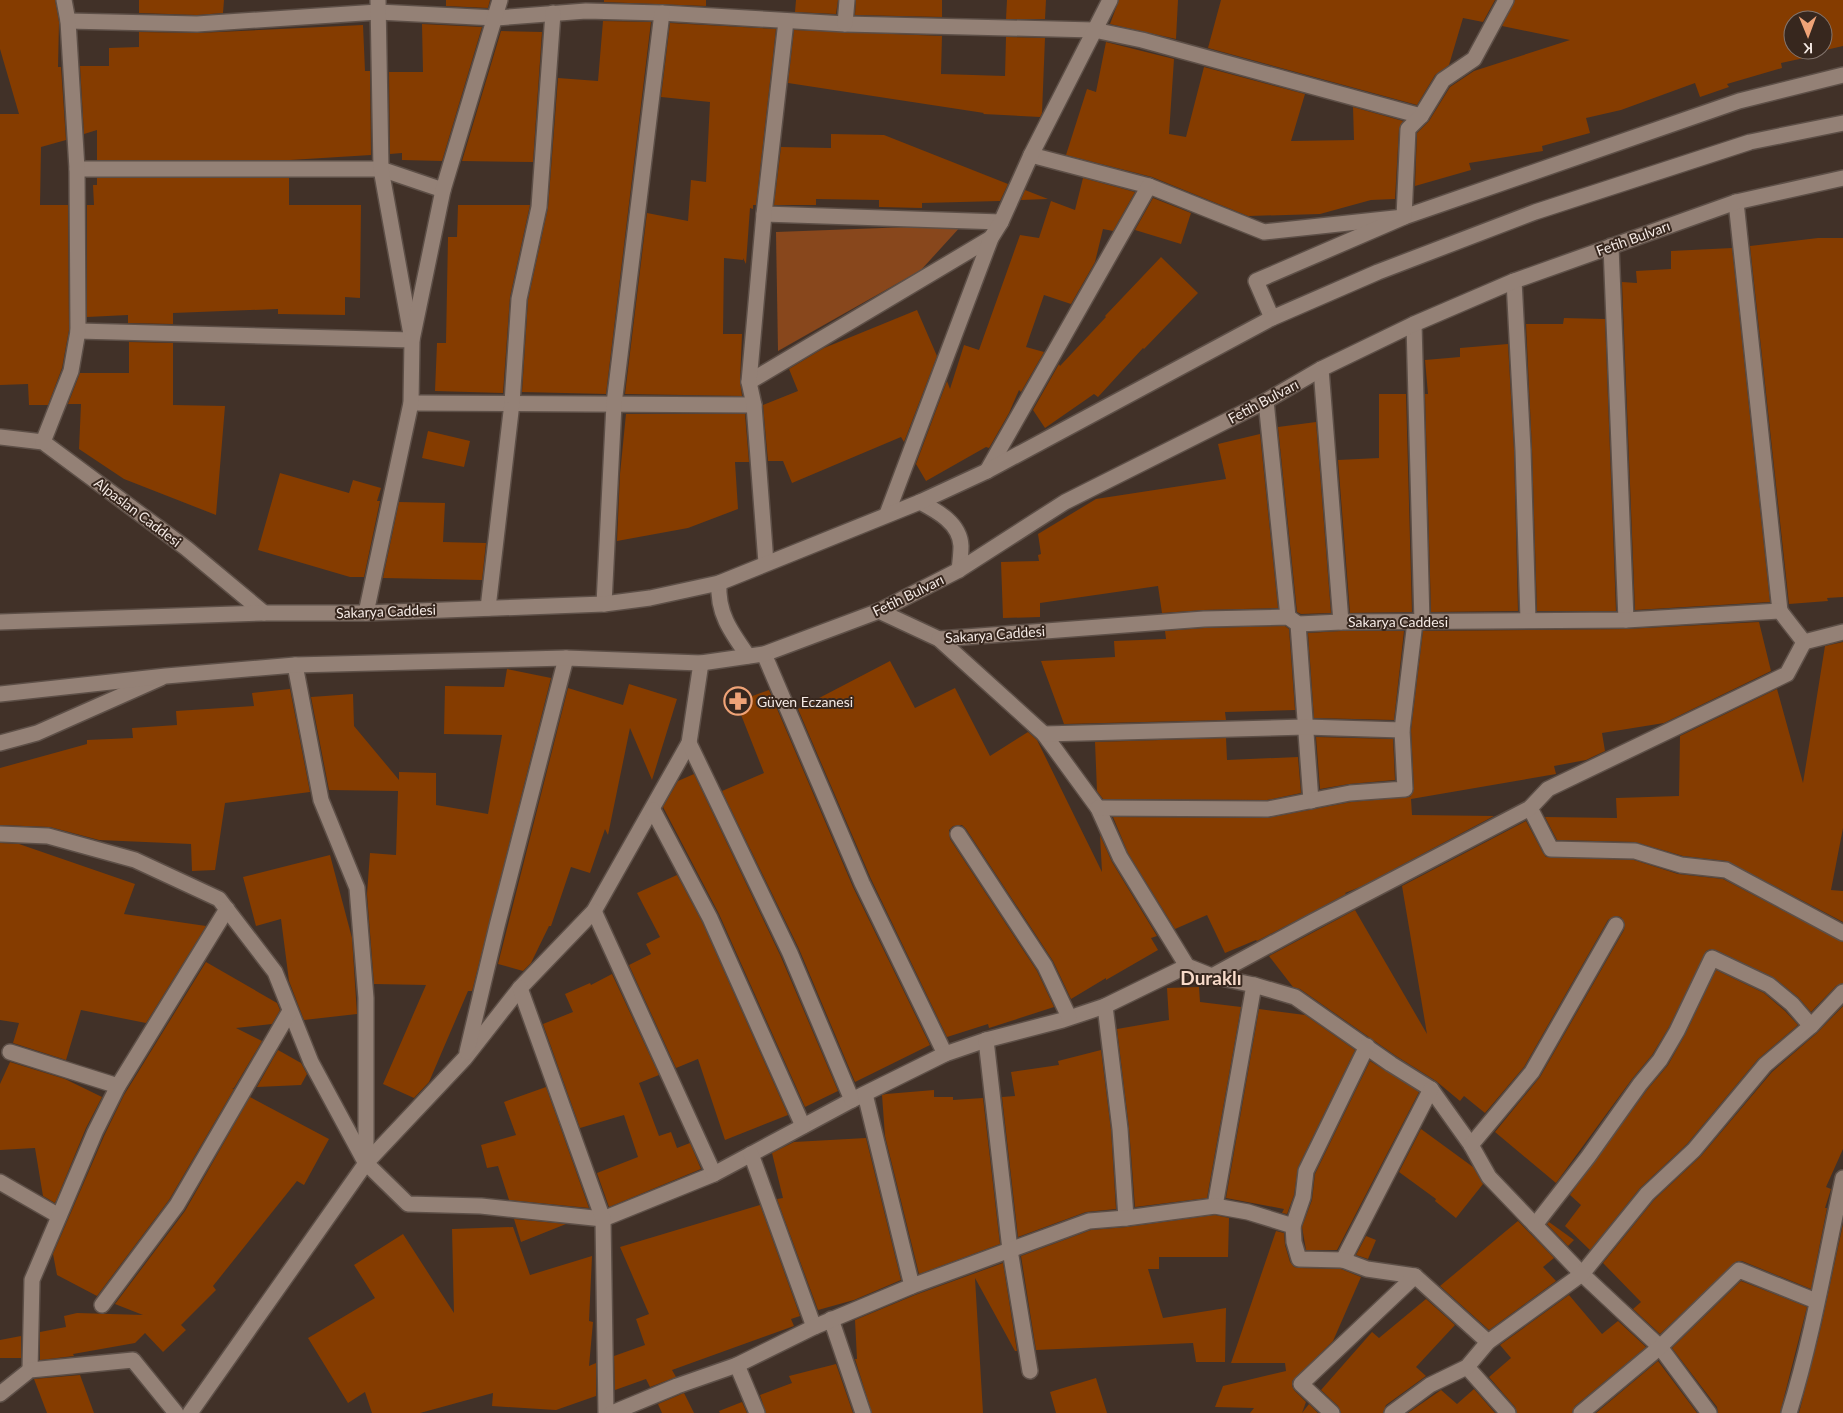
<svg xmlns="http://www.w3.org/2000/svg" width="1843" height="1413" font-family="Lato,sans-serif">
  <rect width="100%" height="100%" fill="#413128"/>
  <path fill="#88471c" d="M962,225L921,270L778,351L776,232Z"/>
  <g fill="#853c00" fill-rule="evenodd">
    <path d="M0,0H55L59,22L58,67H61L66,140L41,147L40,205H68L69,330L62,368L48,405H29L28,384L0,385V114H19L0,49Z"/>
    <path d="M139,0H224L223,13L197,15L139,13Z"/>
    <path d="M446,0H490L488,8L446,6Z"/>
    <path d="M604,0H706V6L604,2Z"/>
    <path d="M796,0H838L836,14L795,12Z"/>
    <path d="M856,0H942V17L855,15Z"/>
    <path d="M1007,0H1046L1045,19H1006Z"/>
    <path d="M1119,0H1178L1176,39L1110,24Z"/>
    <path d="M1221,0H1495L1483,22L1463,18L1449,65L1435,75L1417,105L1208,48Z"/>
    <path d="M1515,0H1843V46L1817,52L1818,55L1781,63L1782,68L1727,84L1729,87L1700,97L1695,83L1621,110L1586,118L1590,133L1542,146L1543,151L1469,163L1471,170L1415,186L1417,133L1429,121L1450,87L1474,71L1570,40L1502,26ZM1793,20H1823V50H1793Z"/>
    <path d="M603,21L651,22L606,394L522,392L528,300L548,208L558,78L598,81Z"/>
    <path d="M670,23L776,29L756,205H753V209L750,208L746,264L743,258V260L724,258L723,334H742L740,381L742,396L625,394L647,213L688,221L691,180L706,182L710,102L661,97Z"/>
    <path d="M422,24L482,27L442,161L402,160V153L390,154L389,72H423Z"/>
    <path d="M363,25L365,71H370L371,155L290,160H97V130L84,134L80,66H109V48L139,47V32L198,33Z"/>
    <path d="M794,30L942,36L941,74L1005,76L1006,37L1045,38L1042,113L1040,117L983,114L984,113L788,83Z"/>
    <path d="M501,31L542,32L533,162L462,161Z"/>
    <path d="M1106,42L1174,59L1169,134L1186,137L1204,67L1305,94L1291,141L1354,140L1353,107L1403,121L1399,129L1395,199L1371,200L1320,214L1248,216L1152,177L1066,155L1087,89L1096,92Z"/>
    <path d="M831,134L884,135L1008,184L1000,201L922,203V208L879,207V200L816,199V205H774L781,147L831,148Z"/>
    <path d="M97,178H289V205H361L360,298L345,297V315L278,314V309L173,313V324L128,323V315L87,317V205H94L93,185H97Z"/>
    <path d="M1083,178L1135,192L1113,231L1103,229L1095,262L1071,304L1044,295L1026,347L1044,352L1021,392L1019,390L1009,413L989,448L986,447L926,481L916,464L947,381L950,389L964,345L979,350L1020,235L1039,238L1051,201L1075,210Z"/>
    <path d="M1025,190L1048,199L1021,200Z"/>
    <path d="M1153,198L1191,213L1181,244L1135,230Z"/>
    <path d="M458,205H530L510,297L503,393L435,391L437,343H446L448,237H457Z"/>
    <path d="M1818,238H1843V597L1827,598L1828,601L1789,604L1750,246Z"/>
    <path d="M1732,248L1770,602L1635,610L1622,282L1637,283L1636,271L1671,269V251Z"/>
    <path d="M1161,257L1198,293L1144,349L1143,348L1098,397L1094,394L1045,428L1033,410L1059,364L1060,366L1106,317L1105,316Z"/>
    <path d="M917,310L937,356L904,442L901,437L792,483L783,461H768L763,405L798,391L789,369L824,348Z"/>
    <path d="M1564,318L1605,319L1616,611H1537L1532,450L1526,324H1563Z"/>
    <path d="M129,342L173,343V405L225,406L216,515L124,479L79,449L81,404H68L80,373H129Z"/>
    <path d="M1508,344L1514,450L1518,611L1431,612L1425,394H1428L1425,360L1460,357V348Z"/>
    <path d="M1379,394H1406L1412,612L1350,613L1338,460L1379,458Z"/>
    <path d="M626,414H745L749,462H735L738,509L688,528L617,541L620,474Z"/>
    <path d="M1316,422L1331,613L1301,614L1297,612L1278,427Z"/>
    <path d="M428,431L470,441L464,467L422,458Z"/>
    <path d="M1260,434L1278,608L1204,610L1162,613L1158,586L1040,603V617L1003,618L1001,562L1039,561L1038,555L1041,554L1038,534L1096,499L1226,479L1218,444Z"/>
    <path d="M280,473L349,493L353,480L381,488L377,501H380L364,577H350L258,550Z"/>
    <path d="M399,502L445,503L443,542L486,543L482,580L383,578Z"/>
    <path d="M1759,622L1771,671L1664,723L1602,733L1605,751L1586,760L1554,766L1556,774L1411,799L1412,815L1494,816L1360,887L1345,893L1346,894L1257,941L1256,940L1225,953L1207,915L1175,929L1128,853L1113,817L1268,818L1351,802L1410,797L1414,789L1411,730L1423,631L1626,629Z"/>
    <path d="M1285,626L1289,629L1295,710L1225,712L1226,720L1064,724L1041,661L1115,657L1114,641L1166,639L1165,631L1204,628Z"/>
    <path d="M1341,631H1404L1394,720L1314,718L1308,633Z"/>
    <path d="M1843,642V828L1831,890L1843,891V922L1727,861L1683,856L1635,842L1557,840L1545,817L1617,818L1616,798L1679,796L1680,736L1777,689L1803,783L1825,646Z"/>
    <path d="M890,661L915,708L955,688L990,756L1028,732L1037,740L1102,872L1100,835L1112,862L1157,936L1151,938L1158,950L1106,980V978L1071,999L1053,961L966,829L962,825L953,826L949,830L950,839L1037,971L1054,1007L989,1028L988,1024L947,1037L871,879L798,709Z"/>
    <path d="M507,669L551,678L472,991H468L429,1082L414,1098L383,1084L426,985L374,984L367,894L370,853L396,855L398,791L329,790L311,697L353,694L354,726L399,780V772L436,773V805L488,814L502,735L444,734L445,686L504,687Z"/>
    <path d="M629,684L677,699L652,780L630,728L608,835L605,829L590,873L571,867L551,926H549L531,963L523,971L498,964L568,688L623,705Z"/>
    <path d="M290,689L310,792L225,803L215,870L192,871L191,844L99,840L50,827L0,825V768L87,744V740L133,738L132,728L177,725L176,711L254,706L252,693Z"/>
    <path d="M769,690L853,887L930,1045L855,1082L799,949L722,791L764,773L736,702Z"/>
    <path d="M1316,737L1393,739L1395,780L1349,784L1320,789Z"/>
    <path d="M1226,738L1227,760L1298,757L1301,793L1267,800L1103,799L1097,791L1095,742Z"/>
    <path d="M694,774L781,957L838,1091L805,1107L719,914L663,807L678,781Z"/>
    <path d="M1526,821L1543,853L1546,857L1634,860L1678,874L1723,879L1843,942V983L1836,986L1811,1012L1798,997L1773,977L1716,950L1711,949L1706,951L1669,1027L1652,1055L1632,1079L1556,1183L1495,1132L1540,1077L1624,930L1625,924L1621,917L1615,916L1608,920L1524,1067L1485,1113L1464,1096L1460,1101L1436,1081L1396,1056L1300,989L1293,987L1269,956L1355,910L1427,1034L1402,886Z"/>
    <path d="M0,843L19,844L135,884L124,914L206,926L146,1023L81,1010L66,1060L13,1043L19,1023L0,1020Z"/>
    <path d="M330,855L352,938L357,1014L304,1020L289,981L281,919L256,926L243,877Z"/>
    <path d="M677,875L702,922L788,1115L725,1140L698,1059L676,1068L629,965L651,954L646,944L660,937L637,893Z"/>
    <path d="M206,962L277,1003L280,1010L272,1024L236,1028L262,1041L234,1088H232L234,1089L169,1200L97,1296L57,1275L53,1254L104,1136L124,1095Z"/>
    <path d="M1716,970L1764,993L1785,1011L1798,1025L1758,1059L1687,1144L1640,1188L1590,1250L1565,1226L1581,1205L1570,1195L1647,1090L1668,1065L1685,1035Z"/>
    <path d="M612,974L659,1075L639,1083L659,1136L671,1132L677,1148L690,1143L701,1169L609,1207L597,1173L638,1157L624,1115L580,1128L543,1024L573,1012L565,994L590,983L591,985Z"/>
    <path d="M1199,987L1200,1002L1241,1007L1207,1198L1135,1207L1129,1128L1117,1029L1169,1020L1167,988Z"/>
    <path d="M1843,1006V1149L1826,1187L1831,1189L1825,1208H1827L1811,1289L1742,1261H1737L1660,1334L1633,1309L1641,1302L1603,1263L1654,1200L1701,1156L1772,1072L1817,1033Z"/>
    <path d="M1259,1009L1305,1015L1355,1050L1298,1167L1294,1195L1287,1214L1282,1213L1284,1209L1226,1198Z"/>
    <path d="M278,1050L301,1063L307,1074L301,1085L257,1087Z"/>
    <path d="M1101,1050L1111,1130L1116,1209L1086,1212L1018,1237L1002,1097L1015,1096L1011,1072L1059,1065L1058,1061Z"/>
    <path d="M1370,1061L1419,1092L1337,1250H1306L1302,1227L1312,1200L1315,1174Z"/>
    <path d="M10,1062L65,1079L102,1097L86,1128L55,1203L43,1196L35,1148L0,1150V1084Z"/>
    <path d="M546,1087L589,1208L509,1200L498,1166L487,1168L481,1145L516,1135L504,1102Z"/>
    <path d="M934,1090V1097H953V1100L983,1098L1000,1244L919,1274L885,1136L882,1095L886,1094Z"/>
    <path d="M250,1097L329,1139L304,1185L297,1181L213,1286L216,1290L181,1325L186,1330L163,1352L145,1333L135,1343L73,1354L74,1356L40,1360V1332L66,1327L64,1316L77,1313L143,1315L115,1304L185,1211Z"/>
    <path d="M1421,1129L1473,1167L1483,1184L1456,1218L1435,1201L1436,1199L1399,1172Z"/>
    <path d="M866,1138L901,1280L854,1300L818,1310L777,1199L783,1198L772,1153L794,1142Z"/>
    <path d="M760,1205L800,1316L791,1319L794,1326L672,1370L676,1377L650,1387L646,1379L615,1390L614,1356L645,1345L636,1319L649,1314L620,1247Z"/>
    <path d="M1215,1215L1229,1218L1228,1257H1159V1269H1148L1163,1318L1226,1308L1225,1362H1196L1193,1343L1036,1350L1021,1256L1091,1230L1127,1227Z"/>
    <path d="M514,1219L566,1224L521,1242Z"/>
    <path d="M1518,1221L1554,1258L1543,1267L1556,1281L1489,1330L1440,1286Z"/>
    <path d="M1549,1222L1574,1240L1568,1246L1547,1224Z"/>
    <path d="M1843,1224V1413H1799L1821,1327Z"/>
    <path d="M513,1227L530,1275L592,1256L589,1321L593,1322L589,1366L596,1363V1396L556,1410L492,1406L493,1393L420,1413H372L365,1392L348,1403L308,1338L375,1298L354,1265L403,1234L454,1313L452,1229Z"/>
    <path d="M1276,1231L1284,1233L1285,1245L1290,1262L1294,1267L1299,1268L1341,1269L1361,1277L1333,1341L1292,1381V1386L1294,1390L1306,1402L1302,1413L1309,1404L1318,1413H1250L1254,1408L1215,1407L1223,1386L1286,1371L1285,1363H1231Z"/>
    <path d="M1366,1236L1376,1240L1368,1259L1356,1255Z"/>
    <path d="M1003,1263L1017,1351H1015L975,1278L983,1413H872L855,1359H857L855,1320L915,1295Z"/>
    <path d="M1741,1281L1807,1307L1780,1413H1718L1717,1407L1672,1348Z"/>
    <path d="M1569,1295L1602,1334L1618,1321L1646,1347L1575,1406L1572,1413H1517L1515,1407L1489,1377L1511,1358L1500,1345Z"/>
    <path d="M1426,1299L1455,1325L1416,1367L1426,1376L1386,1405L1383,1413H1341L1338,1406L1321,1390L1372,1332L1379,1338Z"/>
    <path d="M21,1336V1358H0V1340Z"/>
    <path d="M1658,1361L1697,1413H1596Z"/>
    <path d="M836,1364L853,1413H766L760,1395L792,1383L789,1376Z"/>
    <path d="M80,1375L94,1413H47L34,1379Z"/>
    <path d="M1096,1378L1107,1413H1056L1050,1392Z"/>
    <path d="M1474,1389L1495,1413H1408L1441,1390L1457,1404Z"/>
    <path d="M684,1393L694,1413H662L658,1404Z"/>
    <path d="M742,1402L747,1413H720L719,1411Z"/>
  </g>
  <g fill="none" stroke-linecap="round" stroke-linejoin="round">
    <g stroke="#5d4f47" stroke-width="18">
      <g id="service">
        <path d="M1321,369L1341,622"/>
        <path d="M1266,401L1288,617"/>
      </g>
    </g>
    <g stroke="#5d4f47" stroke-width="18">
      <g id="minor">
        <path d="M68,21L197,24L378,12L496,18L586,11L662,13L845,24L1094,30L1142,40L1421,116"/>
        <path d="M845,24L847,0"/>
        <path d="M1031,155L1149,186L1264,232L1404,217L1739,101L1843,75"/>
        <path d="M77,169H381L443,190"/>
        <path d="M1736,202L1780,611"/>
        <path d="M764,214L1001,222"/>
        <path d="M1611,246L1626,620"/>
        <path d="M1514,281L1523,450L1528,620"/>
        <path d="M1272,318L1256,281L1404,217L1408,129L1421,116L1443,80L1474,59L1506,0"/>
        <path d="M1414,324L1422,622"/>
        <path d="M78,331L412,340L381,169L378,0"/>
        <path d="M749,382L991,238"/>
        <path d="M411,403L754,405"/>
        <path d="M0,437L43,442L186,548L264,613"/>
        <path d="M43,442L71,371L78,331L77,169L68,21L64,0"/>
        <path d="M987,471L1149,186"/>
        <path d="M887,514L991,238L1001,222L1031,155L1110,0"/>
        <path d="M766,563L754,405L749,382L764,214L786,21"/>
        <path d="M604,604L614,404L662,13"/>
        <path d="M488,608L512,403L519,299L539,207L553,13"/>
        <path d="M879,611L939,639L1044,734L1098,808L1120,857L1187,966L1212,976L1254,985L1295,997L1391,1064L1431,1089L1471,1145L1489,1177L1582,1274L1660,1347L1709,1413"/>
        <path d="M366,613L411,403L412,340L443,190L500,0"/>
        <path d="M1298,624L1311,801"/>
        <path d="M939,639L1204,619L1288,617L1298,624L1341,622L1626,620L1780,611L1804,642"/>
        <path d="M1804,642L1843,632"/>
        <path d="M764,654L862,883L945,1054"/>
        <path d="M701,663L689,743L594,911L520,988L465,1058L366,1163L408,1204L481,1206L603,1219L714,1174L852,1100L945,1054L986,1040L1063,1020L1105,1006L1187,966"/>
        <path d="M1044,734L1305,727L1402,730"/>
        <path d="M0,743L37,733L161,678"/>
        <path d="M689,743L790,953L852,1100"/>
        <path d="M1098,808L1268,809L1350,793L1405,789L1402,730L1415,622"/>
        <path d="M1530,808L1551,849L1635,851L1681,865L1726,870L1843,933"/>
        <path d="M653,810L710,918L803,1126"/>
        <path d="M0,834L48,836L135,860L219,899L275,972L311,1062L365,1162"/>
        <path d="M958,834L1045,966L1069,1017"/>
        <path d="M594,911L714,1174"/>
        <path d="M1212,976L1312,922L1530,808L1548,789L1787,674L1804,642"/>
        <path d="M520,988L603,1219L606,1413"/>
        <path d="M1105,1006L1120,1129L1126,1218"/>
        <path d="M986,1040L1010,1250L1030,1371"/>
        <path d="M10,1052L118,1086"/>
        <path d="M467,1052L497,926L566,658"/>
        <path d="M865,1094L912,1286"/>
        <path d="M1471,1145L1532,1072L1616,925"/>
        <path d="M751,1154L814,1327"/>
        <path d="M0,1182L59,1216"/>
        <path d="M1215,1206L1254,985"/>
        <path d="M1535,1225L1588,1157L1640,1084L1660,1060L1677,1031L1712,958L1769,985L1792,1004L1811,1026"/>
        <path d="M1293,1226L1303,1197L1306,1171L1367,1046"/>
        <path d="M1343,1260L1431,1089"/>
        <path d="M102,1305L177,1205L290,1011"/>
        <path d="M831,1319L863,1413"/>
        <path d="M737,1365L757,1413"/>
        <path d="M1467,1367L1508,1413"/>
        <path d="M30,1370L32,1280L95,1132L118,1086L227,909"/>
        <path d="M0,1394L30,1370L133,1360L176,1413"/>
        <path d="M190,1413L366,1163V998L357,888L321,800L295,665"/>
        <path d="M612,1413L677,1386L737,1365L814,1327L912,1286L1089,1221L1126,1218L1215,1206L1248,1212L1293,1226L1294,1242L1299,1259L1343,1260L1367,1269L1415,1276L1488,1342"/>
        <path d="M1332,1413L1301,1384L1415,1276"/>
        <path d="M1392,1413L1430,1385L1467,1367L1488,1342L1582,1274L1647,1194L1694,1150L1765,1065L1811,1026L1843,992"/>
        <path d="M1581,1413L1660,1347L1739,1270L1816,1301"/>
        <path d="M1789,1413C1813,1336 1826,1256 1843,1178"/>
      </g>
    </g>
    <g stroke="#5d4f47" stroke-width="18">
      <g id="secondary">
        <path d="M920,502C937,511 960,523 961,546C961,554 960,562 959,570"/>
        <path d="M719,583C717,613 731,632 748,656"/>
        <path d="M0,622L264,613H366L604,604L650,598L719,583L920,502L987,471L1272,318L1378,272L1535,212L1750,142L1843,123"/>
        <path d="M0,694L166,676L295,665L566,658L701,663L764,654L879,611L959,570L1065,502L1266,401L1321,369L1414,324L1514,281L1736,202L1843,178"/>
      </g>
    </g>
    <use href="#service" stroke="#948176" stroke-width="15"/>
    <use href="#minor" stroke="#948176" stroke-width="15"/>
    <use href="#secondary" stroke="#948176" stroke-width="15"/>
  </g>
  <defs>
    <g id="pharmacy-ring" transform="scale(1.4375)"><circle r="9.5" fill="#37271e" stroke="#efa377" stroke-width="1.5"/><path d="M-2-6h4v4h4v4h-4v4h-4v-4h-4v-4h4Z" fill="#efa377"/></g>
  </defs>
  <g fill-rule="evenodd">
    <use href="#pharmacy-ring" x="738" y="701"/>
  </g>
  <g text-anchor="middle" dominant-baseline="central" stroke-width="4" stroke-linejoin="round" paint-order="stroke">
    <g font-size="14" fill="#f5eae5" stroke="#37271e">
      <text transform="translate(1633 238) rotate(-20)">Fetih Bulvarı</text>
      <text transform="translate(1263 401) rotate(-28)">Fetih Bulvarı</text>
      <text transform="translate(138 512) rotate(37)">Alpaslan Caddesi</text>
      <text transform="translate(908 595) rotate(-26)">Fetih Bulvarı</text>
      <text transform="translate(386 611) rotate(-2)">Sakarya Caddesi</text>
      <text x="1398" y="621">Sakarya Caddesi</text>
      <text transform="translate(995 634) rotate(-4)">Sakarya Caddesi</text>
    </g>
    <g font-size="14" fill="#f5eae5" stroke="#37271e" text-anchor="start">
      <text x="757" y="701">Güven Eczanesi</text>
    </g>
    <g font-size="19" font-weight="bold" fill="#f7dac9" stroke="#37271e">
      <text x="1211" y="977">Duraklı</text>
    </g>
  </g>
  <g transform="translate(1808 35) rotate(179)"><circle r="24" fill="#37271e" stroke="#83756e"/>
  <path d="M0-4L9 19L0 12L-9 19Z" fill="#efa377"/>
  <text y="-8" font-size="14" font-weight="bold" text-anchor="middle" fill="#f5eae5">K</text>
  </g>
</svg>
